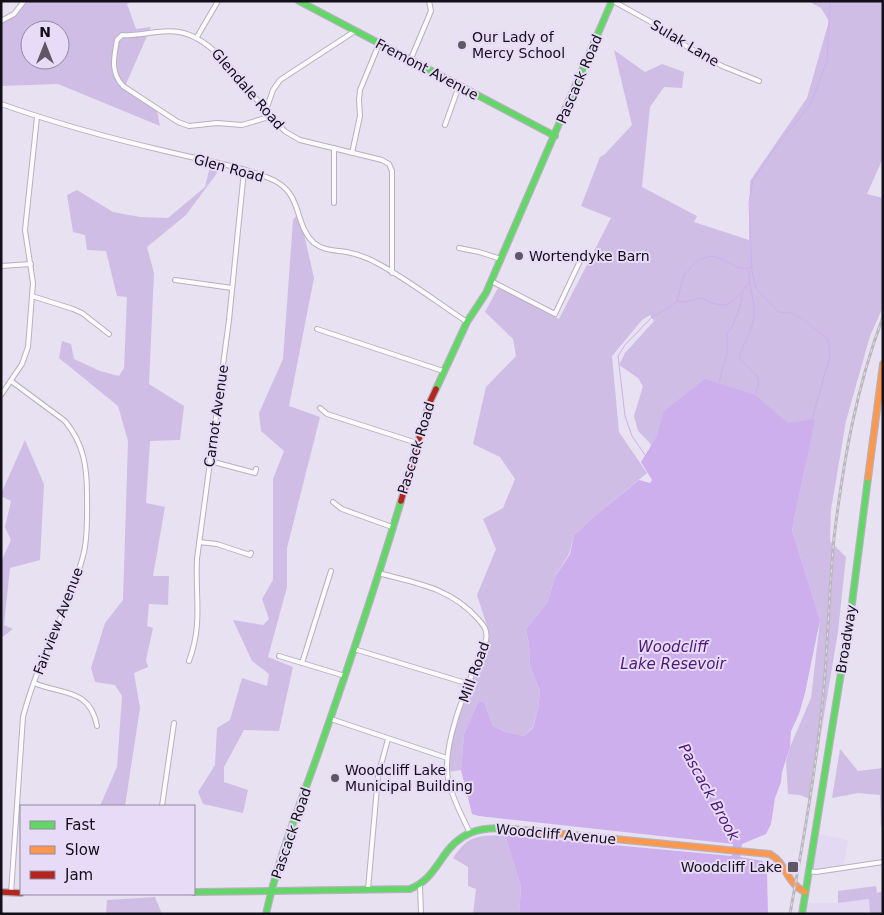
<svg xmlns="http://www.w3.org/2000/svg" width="884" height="915" font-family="'DejaVu Sans',sans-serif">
  <rect width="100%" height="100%" fill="#e8e1f1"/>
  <g fill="#e4d9f3">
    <path d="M814,833L848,840L843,867L816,872L808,871Z"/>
    <path d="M869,899L870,914H802L803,903H838Z"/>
  </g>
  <g fill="#d0bde5" fill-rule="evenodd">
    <path d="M22,1H133L127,4L136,29L151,27L126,84L156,106L160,126L58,84L1,86V23L13,18ZM30,30H60V60H30Z"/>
    <path d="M808,1H883V158L867,194L883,198V307L870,336L846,421L831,510L830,541L846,557L838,632L810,799L800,795L788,794L786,761L790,747L811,698L820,620L792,530L805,467L665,466L649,442L638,431L634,416L643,386L638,378L619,365L625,353L654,321L650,315L642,320L612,356L619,432L647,473L597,514L574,535L569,554L555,577L547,603L526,629L529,645L530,666L540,691L538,709L533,727L524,736L506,732L493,726L484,702L479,701L477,704L464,734L461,770L448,772L453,734L489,632L477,595L496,549L483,519L503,508L515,479L500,457L473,444L486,387L516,356L513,339L485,312L498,288L559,319L611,218L581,206L600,157L605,154L632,125L614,50L645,72L662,64L684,72L682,88L664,87L650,107L642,187L697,216L694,222L749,240L750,181L807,98L829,21L821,8Z"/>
    <path d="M211,162L223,165L186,215L147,247L154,273L149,384L184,406L180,440L150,441L146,503L165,507L153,576H169L168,605L149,604L147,626L153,628L146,660L148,667L134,673L140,708L125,806H100L117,767L122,696L115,685L95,682L91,668L105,623L123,600L128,441L118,406L59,358L62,341L71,344L74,359L100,371L119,376L124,368L127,297L117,296L106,251L87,250L85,235L73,232L67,195L77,190L113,212L140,217L168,218L205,187Z"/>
    <path d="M299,212L314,278L289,406L320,417L287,548V587L268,657L293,667L279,731L244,730L224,767V782L248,790L243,813L203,804L198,792L215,765L217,728L230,720L242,678L267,686L269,674L252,661L233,620L263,625L269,619L262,599L273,580V479L284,451L261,431L259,413L283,359L293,220Z"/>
    <path d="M25,440L44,484L40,560L10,568L4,625L13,629L1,638V562L11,540L5,527L11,501L1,496V494Z"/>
    <path d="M840,749L858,771L883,768V826L881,827L880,795L858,793L832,798Z"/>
    <path d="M505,835L521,887L519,914H473L476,889L468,886V867L453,858C469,834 478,836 505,835Z"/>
    <path d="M876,886L877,893L883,891V914H870L869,899L838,903V891Z"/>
    <path d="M155,897L162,914H106L107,900Z"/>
  </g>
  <path fill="#cdafee" d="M705,379L755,395L788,423L815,419L792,530L820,620L805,693L799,714L791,731L790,747L782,772L781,782L775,798L771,824L766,834L742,844L740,857L763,861L767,872L768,914H519L521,887L505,835L732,856L733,844L479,816L472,814L461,770L464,734L477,704L479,701L484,702L493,726L506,732L524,736L533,728L538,709L540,691L530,666L529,645L526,629L547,603L555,577L570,554L574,535L597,514L639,480L650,483L652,480L641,462L657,436L664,411Z"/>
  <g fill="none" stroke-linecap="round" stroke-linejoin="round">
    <g stroke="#cdafee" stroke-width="1">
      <path d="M749,271C748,286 756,302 754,317C752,333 742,345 739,358C751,371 766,375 754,396"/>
      <path d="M677,301L685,302L702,298L711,303L721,305L728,304L736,298L749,283"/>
      <path d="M719,383L722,370L727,354V334C736,322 741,306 743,291"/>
      <path d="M812,419L830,356L828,339L803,319L791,313L778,312L756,288L752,271L749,203L753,180L773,151L811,103L827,61L830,1"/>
      <path d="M645,455L632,436L625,416L618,356L625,345L652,317L667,309L677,301L684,275L698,260L710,256L719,258L737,267L749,269L752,265"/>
    </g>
    <g stroke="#b6b1bd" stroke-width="6">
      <g id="street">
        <path d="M613,1L658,26L663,33L722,66L759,81"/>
        <path d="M1,21L14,14L24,1"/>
        <path d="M197,37L218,1"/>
        <path d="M410,61L431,11L429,1"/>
        <path d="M1,104C55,123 109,138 165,151C200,160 238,165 271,179C304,193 293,224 314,243C324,251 335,250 347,252C356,254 366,257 375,262C406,278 438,303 467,322"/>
        <path d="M266,110L273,90L280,80L355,31"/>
        <path d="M272,116L242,125L217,123L189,126L178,122L123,86C110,72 114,57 117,40L122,35C142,37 160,28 179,32C222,39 254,105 286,132L300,140L382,160L389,164L392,171V273"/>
        <path d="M445,125L459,86"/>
        <path d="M352,153L360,116L359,100L360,90L379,44"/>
        <path d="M334,203V148"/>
        <path d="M459,248L479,252L501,259"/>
        <path d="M1,266L31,264"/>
        <path d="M175,280L232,288"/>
        <path d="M491,281L555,314L581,259"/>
        <path d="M32,296L73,309L82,313L109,334"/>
        <path d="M317,329L443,371"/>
        <path d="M11,381L65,421C84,444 87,467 87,495C87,514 88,534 84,552C80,570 73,586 67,603C51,640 33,678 23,717L11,893"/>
        <path d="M1,395L22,364L28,347L33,283L25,230L37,117"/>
        <path d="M320,408L327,414L417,443"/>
        <path d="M210,461L255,473L256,469"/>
        <path d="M333,502L342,509L392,527"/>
        <path d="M199,542L217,544L250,555L251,553"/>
        <path d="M378,573C416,583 451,588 478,619C484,626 488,630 486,640C472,676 441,741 448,779C452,798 462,816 470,833"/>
        <path d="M354,649L469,684"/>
        <path d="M279,656L345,676"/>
        <path d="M189,661C203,624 195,596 197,559L229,320L244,171"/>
        <path d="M302,663L331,571"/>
        <path d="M34,683C62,695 90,688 97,726"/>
        <path d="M331,719L447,758"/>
        <path d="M162,806L174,723"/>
        <path d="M808,871L816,872L883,862"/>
        <path d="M420,885L421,914"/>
        <path d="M368,889L378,776L388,739"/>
      </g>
    </g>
    <g stroke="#b6b1bd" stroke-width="8">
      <g id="fast">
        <path d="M299,1L555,136"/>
        <path d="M436,389L467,322L486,293L612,1"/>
        <path d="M194,892L410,889C425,883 432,873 441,860C459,831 480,826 512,829"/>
        <path d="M266,914C278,858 300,805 319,751C348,668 376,585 401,501"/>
        <path d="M802,914L851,611L868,478"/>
      </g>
    </g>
    <g stroke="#b6b1bd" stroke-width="8">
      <g id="slow">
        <path d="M868,478L883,364"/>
        <path d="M512,829L770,854C787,864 786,883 805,892"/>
      </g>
    </g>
    <g stroke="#b6b1bd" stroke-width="8">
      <g id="jam">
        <path d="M401,501L429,404L436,389"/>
        <path d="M1,892L21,893"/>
      </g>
    </g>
    <use href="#street" stroke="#fcfafd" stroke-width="4"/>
    <use href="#fast" stroke="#63d668" stroke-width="5.5"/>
    <use href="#slow" stroke="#ff974d" stroke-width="5.5"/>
    <use href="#jam" stroke="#b3261e" stroke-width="5.5"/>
    <g stroke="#b8b7bb" stroke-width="3">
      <path id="rail" d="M790,914C803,842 816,770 823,697C828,644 829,591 834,538C843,463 856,388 883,317"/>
    </g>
    <use href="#rail" stroke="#e7dbf7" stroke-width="1" stroke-dasharray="4" stroke-linecap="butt"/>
  </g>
  <g fill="#5e5864" stroke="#e7dbf7" stroke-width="2">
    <circle cx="462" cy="45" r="5"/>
    <circle cx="519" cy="256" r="5"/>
    <circle cx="335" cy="778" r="5"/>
    <rect x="787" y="861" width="12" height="12" rx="2.5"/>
  </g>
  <g text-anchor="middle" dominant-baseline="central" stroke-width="4" stroke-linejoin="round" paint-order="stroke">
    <g font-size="14" fill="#130f18" stroke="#e7dbf7" text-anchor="start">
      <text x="472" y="37">Our Lady of<tspan x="472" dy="16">Mercy School</tspan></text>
      <text x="529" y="256">Wortendyke Barn</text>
      <text x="345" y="770">Woodcliff Lake<tspan x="345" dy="16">Municipal Building</tspan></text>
      <text x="782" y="867" text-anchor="end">Woodcliff Lake</text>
    </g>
    <g font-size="14" fill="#130f18" stroke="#e7dbf7">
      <text transform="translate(685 43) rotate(31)">Sulak Lane</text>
      <text transform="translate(427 69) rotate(28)">Fremont Avenue</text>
      <text transform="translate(579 79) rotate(-67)">Pascack Road</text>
      <text transform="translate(248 89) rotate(49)">Glendale Road</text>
      <text transform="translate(229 168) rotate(15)">Glen Road</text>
      <text transform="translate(216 416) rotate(-82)">Carnot Avenue</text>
      <text transform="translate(416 448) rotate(-73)">Pascack Road</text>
      <text transform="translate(58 621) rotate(-69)">Fairview Avenue</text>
      <text transform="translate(846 639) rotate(-81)">Broadway</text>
      <text transform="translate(474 672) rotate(-70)">Mill Road</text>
      <text transform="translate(291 833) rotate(-71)">Pascack Road</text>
      <text transform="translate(556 834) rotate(5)">Woodcliff Avenue</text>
    </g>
    <g font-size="15" font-style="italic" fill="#4d1776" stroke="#e7dbf7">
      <text x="673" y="647">Woodcliff<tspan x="673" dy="17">Lake Resevoir</tspan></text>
      <text transform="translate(709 792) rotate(61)">Pascack Brook</text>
    </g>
  </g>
  <rect width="884" height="915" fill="none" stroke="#130f18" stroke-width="5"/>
  <rect x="20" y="805" width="175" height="90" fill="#e7dbf7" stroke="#92899e"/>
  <rect x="30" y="821" width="25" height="8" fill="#63d668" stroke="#92899e"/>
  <text x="65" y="830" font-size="15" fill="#130f18">Fast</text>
  <rect x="30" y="846" width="25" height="8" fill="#ff974d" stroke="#92899e"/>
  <text x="65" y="855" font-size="15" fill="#130f18">Slow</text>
  <rect x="30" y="871" width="25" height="8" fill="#b3261e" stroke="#92899e"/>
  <text x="65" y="880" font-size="15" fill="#130f18">Jam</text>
  <g transform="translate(45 45)"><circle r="24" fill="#e7dbf7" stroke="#92899e"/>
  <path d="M0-4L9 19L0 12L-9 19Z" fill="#5e5864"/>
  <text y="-8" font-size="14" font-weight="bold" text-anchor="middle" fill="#130f18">N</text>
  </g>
</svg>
